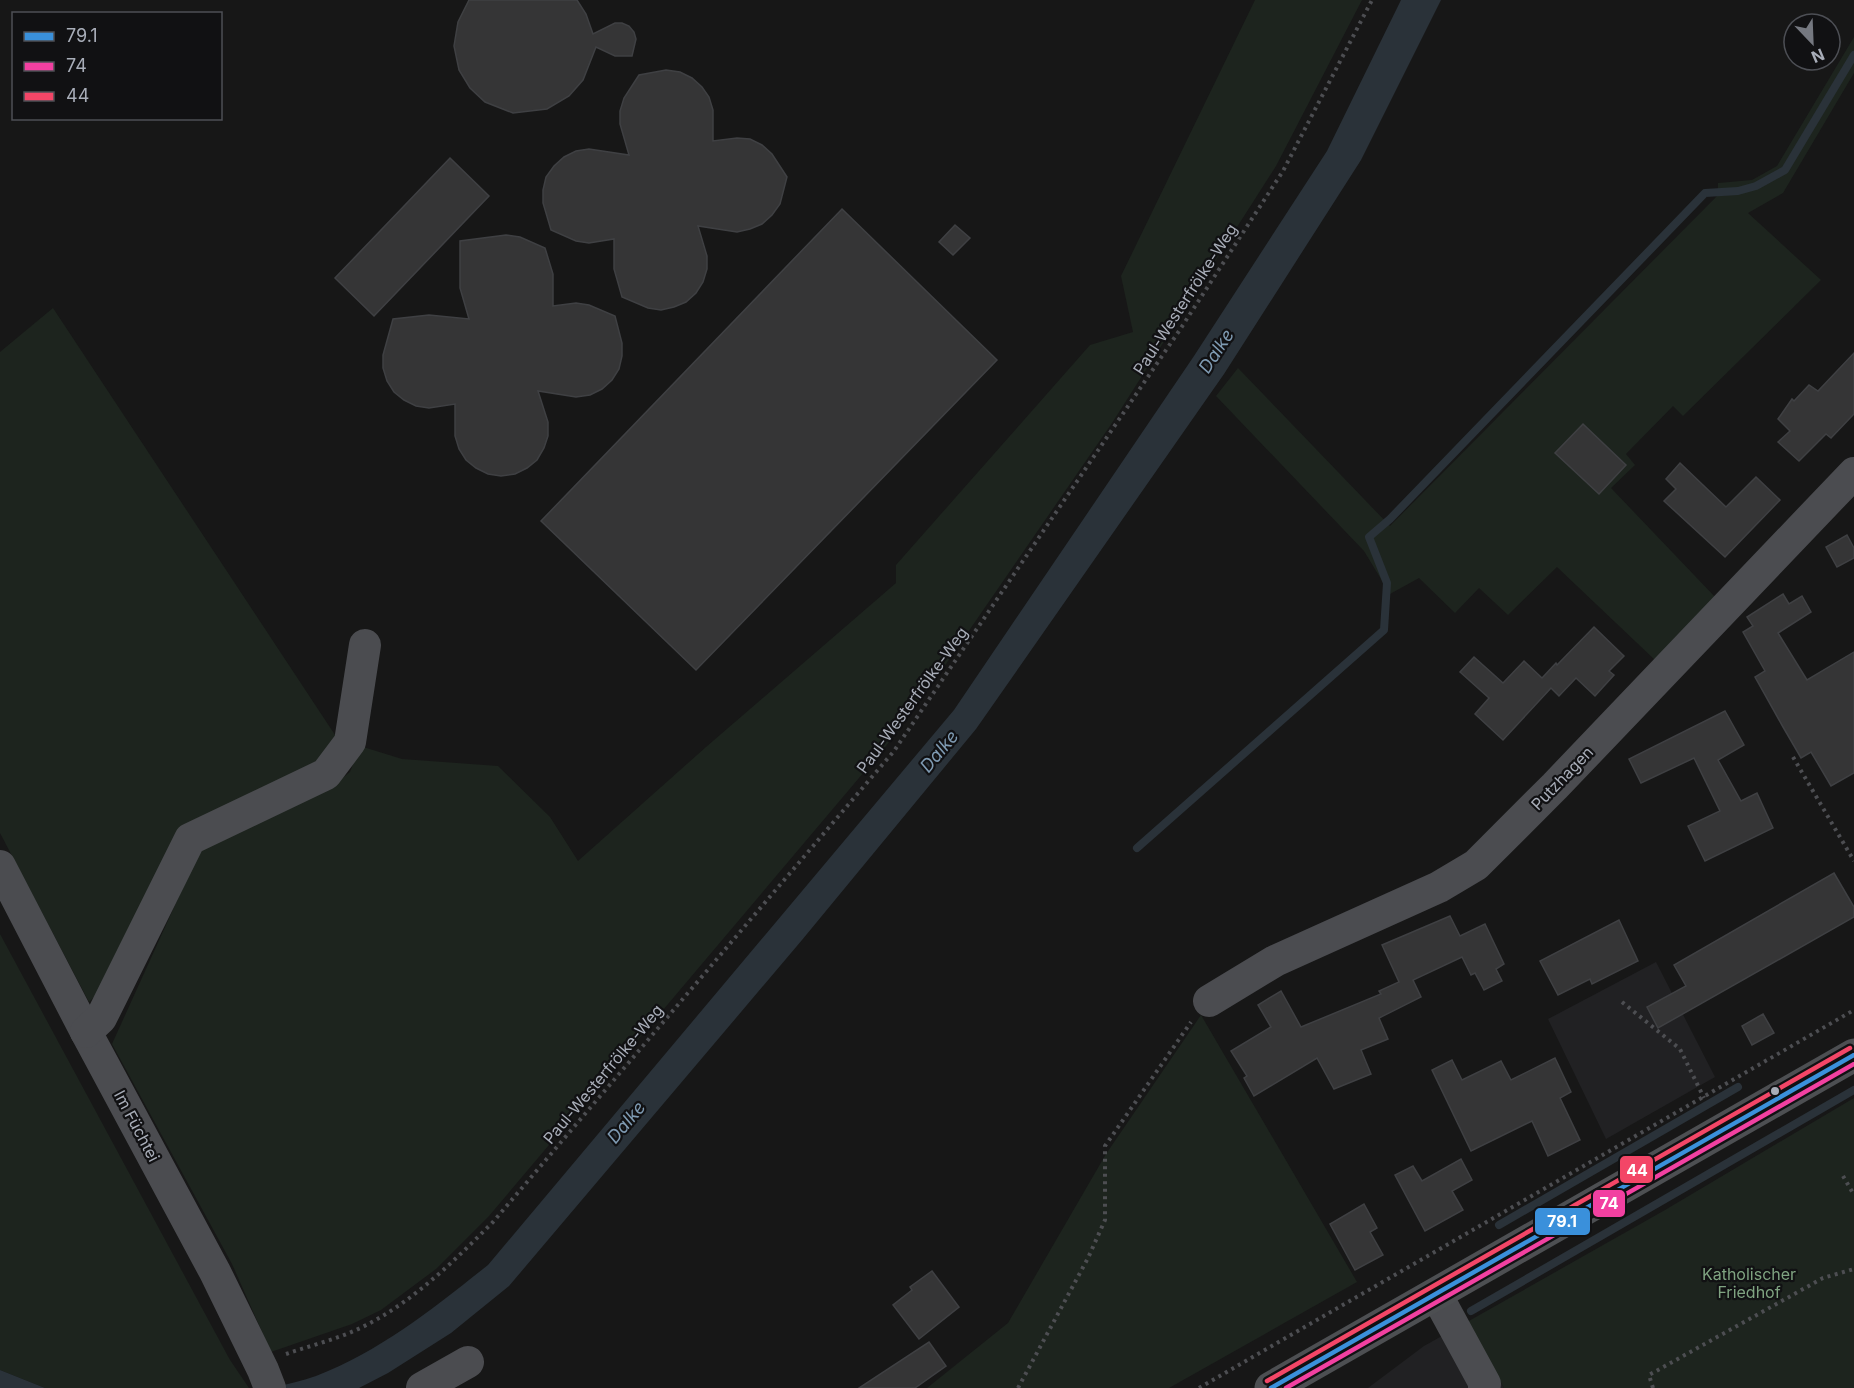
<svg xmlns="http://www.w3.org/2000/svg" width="1854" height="1388" font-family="Inter,sans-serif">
  <rect width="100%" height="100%" fill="#171717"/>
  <g fill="#212123">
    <path d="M1656,962L1715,1077L1606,1139L1548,1019Z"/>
    <path d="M1467,1322L1504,1388H1368L1424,1346Z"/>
  </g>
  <g fill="#1d241e">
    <path d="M1255,0H1362L1276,166L1112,423L946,664L886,746L489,1216L436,1269L381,1310L352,1324L271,1352L232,1264L112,1044L200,850L331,787L350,772L360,746L402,759L498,766L550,817L578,861L706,747L896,583V565L1090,345L1133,332L1121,276Z"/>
    <path d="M1854,37V73L1783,193L1748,213L1821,280L1683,416L1673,406L1626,454L1635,465L1611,488L1716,598L1656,661L1557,567L1508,615L1479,588L1455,613L1419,578L1390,594L1364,551L1216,396L1238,368L1390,526L1718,195V183L1752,180L1777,166Z"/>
    <path d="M53,308L339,741L319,765L183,831L100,991L89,1002L0,833V352Z"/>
    <path d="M0,934L230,1360L249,1388H45L0,1370Z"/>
    <path d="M1201,1015L1357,1282L1169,1388H927L1008,1323L1106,1154Z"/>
    <path d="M1854,1098V1388H1504L1467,1322L1665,1210Z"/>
  </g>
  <g fill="#2a3239">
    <path d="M1401,0H1441L1361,160L1224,374L976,729L802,940L509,1286L451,1333L388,1373L359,1388H272C286,1384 302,1381 316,1376C381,1351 435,1307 488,1265L954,710L1194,356L1327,151Z"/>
    <path d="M0,1370L45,1388H0Z"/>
  </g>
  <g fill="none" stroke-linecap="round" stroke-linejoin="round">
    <g stroke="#2a3239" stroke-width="8">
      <path d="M1137,848L1384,630L1387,583L1369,537L1390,519L1705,193L1738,191L1756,186L1785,170L1854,55"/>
      <path d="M1499,1225L1738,1087"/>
      <path d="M1471,1311L1854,1090"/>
    </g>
  </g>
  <g fill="#353536" stroke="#3f4043" stroke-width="1.5">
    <path d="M469,0H577L586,14L593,34L615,23H622L629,26L634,32L636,39L632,56H615L596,47L583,80L569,96L547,109L513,113L485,102L470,88L459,70L454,46L458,22Z"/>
    <path d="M666,70L680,72L692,78L702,87L709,97L713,110V141L737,138L750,139L762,145L772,154L787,177L780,204L772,215L762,224L750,229L737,232L698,226L707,256V269L703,282L696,293L686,302L674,307L661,310L648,308L622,297L614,269V239L589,243L576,241L551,230L543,203V190L546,177L554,166L564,157L576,151L589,149L629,155L620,124V111L624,98L639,75Z"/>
    <path d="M450,158L489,196L374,316L335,278Z"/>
    <path d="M842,209L997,360L696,670L541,521Z"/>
    <path d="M955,225L970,238L953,255L939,242Z"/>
    <path d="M506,235L520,237L545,248L553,274V306L576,303L589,305L615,316L622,343V356L619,369L612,380L602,389L590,395L576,397L538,391L548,422V436L544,448L537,460L527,468L515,474L501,476L488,474L476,468L466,460L459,449L455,436V404L429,408L416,406L404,400L394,392L387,381L383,368V355L393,319L429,315L469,319L460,288V241Z"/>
    <path d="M1854,353V414L1831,438L1826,434L1799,461L1778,442L1790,431L1778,419L1792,399L1794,401L1809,385L1818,391Z"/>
    <path d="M1583,424L1626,465L1599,494L1555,453Z"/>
    <path d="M1680,463L1726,507L1756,477L1780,500L1725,557L1664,501L1676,489L1666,479Z"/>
    <path d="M1847,535L1854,548V558L1837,567L1826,547Z"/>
    <path d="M1783,594L1789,604L1802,596L1811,612L1778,633L1807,680L1854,652V773L1831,786L1811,752L1801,758L1783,727L1755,677L1765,671L1743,632L1753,626L1747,617Z"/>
    <path d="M1594,627L1624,656L1609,671L1614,675L1595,696L1576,678L1559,696L1551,688L1503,740L1475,714L1489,698L1460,672L1474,657L1503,683L1524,661L1542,678L1556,663L1557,665Z"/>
    <path d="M1725,711L1744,745L1718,760L1741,801L1757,793L1773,828L1705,861L1688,826L1720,811L1694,758L1641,783L1629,759Z"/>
    <path d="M1834,873L1854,907V917L1658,1028L1647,1007L1686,986L1674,965Z"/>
    <path d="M1450,916L1460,936L1485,924L1504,964L1496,969L1502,981L1484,990L1475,973L1471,975L1462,957L1413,980L1421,997L1379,1018L1388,1039L1361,1050L1371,1074L1334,1089L1317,1058L1254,1096L1244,1078L1247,1076L1231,1051L1271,1027L1258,1005L1281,991L1301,1027L1381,994L1379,991L1399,982L1382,945Z"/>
    <path d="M1619,920L1638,961L1592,984L1590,979L1558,995L1540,961Z"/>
    <path d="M1763,1014L1774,1033L1752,1045L1742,1026Z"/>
    <path d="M1555,1058L1571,1092L1560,1098L1580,1140L1548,1156L1532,1121L1471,1151L1432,1070L1452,1060L1462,1080L1501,1061L1511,1080Z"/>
    <path d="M1461,1159L1472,1180L1452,1191L1463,1210L1425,1231L1395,1175L1413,1166L1422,1181Z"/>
    <path d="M1364,1204L1377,1228L1370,1232L1383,1255L1355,1270L1330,1224Z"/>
    <path d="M932,1271L959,1307L919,1339L893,1305L912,1290L910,1287Z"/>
    <path d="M929,1342L946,1366L915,1388H859Z"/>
  </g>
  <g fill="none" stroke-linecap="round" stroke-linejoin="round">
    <g stroke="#4d4e52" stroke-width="4" stroke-dasharray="3 4.5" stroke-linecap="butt">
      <path d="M1793,757L1854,861"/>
      <path d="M1622,1002L1680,1049L1704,1098"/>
      <path d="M1843,1176L1854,1195"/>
      <path d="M286,1354C309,1346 334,1340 356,1330C409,1306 452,1263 493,1222L894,751L1179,331L1283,171L1372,0"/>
      <path d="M1018,1388L1088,1258L1105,1220V1146L1191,1022"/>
      <path d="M1199,1388L1854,1010"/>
      <path d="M1653,1388L1649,1375L1823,1278L1854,1269"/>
    </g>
    <g stroke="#4b4c50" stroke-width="32">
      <path d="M0,866L86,1032L215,1272L263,1370L270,1388"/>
      <path d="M1209,1001L1275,961L1439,887L1476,865L1555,786L1854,473"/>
      <path d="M86,1032L101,1018L190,839L326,774L350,742L365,645"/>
      <path d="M1436,1294L1485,1384L1484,1388"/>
      <path d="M422,1388L468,1362"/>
    </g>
    <path stroke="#4d4f52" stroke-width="33" d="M1271,1388L1854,1055"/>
    <g stroke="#111113" stroke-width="9">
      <path id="bus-1" d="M1271,1388L1854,1055"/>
    </g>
    <g stroke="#111113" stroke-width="9">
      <path id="bus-2" d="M1286,1388L1854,1064"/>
    </g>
    <g stroke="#111113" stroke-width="9">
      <path id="bus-3" d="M1267,1381L1850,1048"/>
    </g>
    <use href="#bus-1" stroke="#3a90db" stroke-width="4.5"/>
    <use href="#bus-2" stroke="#f240a1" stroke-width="4.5"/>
    <use href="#bus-3" stroke="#f34667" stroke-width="4.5"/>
  </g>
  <circle fill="#a8adb8" stroke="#111113" stroke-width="2" cx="1775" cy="1091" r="5"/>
  <g text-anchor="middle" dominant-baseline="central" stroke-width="4.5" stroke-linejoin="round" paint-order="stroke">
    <g font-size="16" fill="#a8adb8" stroke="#111113">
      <text transform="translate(1185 299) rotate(-57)">Paul-Westerfrölke-Weg</text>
      <text transform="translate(912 700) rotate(-54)">Paul-Westerfrölke-Weg</text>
      <text transform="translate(1562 778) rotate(-46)">Putzhagen</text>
      <text transform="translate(603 1074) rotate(-50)">Paul-Westerfrölke-Weg</text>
      <text transform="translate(137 1126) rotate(62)">Im Füchtei</text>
    </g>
    <g font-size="16" fill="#7fa381" stroke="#111113">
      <text x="1749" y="1274">Katholischer<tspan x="1749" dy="18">Friedhof</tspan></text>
    </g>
    <g font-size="18" font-style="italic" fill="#7f9bb3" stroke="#111113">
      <text transform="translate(1216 351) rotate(-57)">Dalke</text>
      <text transform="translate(939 751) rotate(-50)">Dalke</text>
      <text transform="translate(626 1122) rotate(-50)">Dalke</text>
    </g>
  </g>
  <g stroke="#111113" stroke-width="2">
    <rect x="1619" y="1155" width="35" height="29" rx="6" fill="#f34667"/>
    <rect x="1592" y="1189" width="34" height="29" rx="6" fill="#f240a1"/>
    <rect x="1534" y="1207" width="57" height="29" rx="6" fill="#3a90db"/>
  </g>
  <g font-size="16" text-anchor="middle" font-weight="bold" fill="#fff">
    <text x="1637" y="1176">44</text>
    <text x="1609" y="1209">74</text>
    <text x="1562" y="1227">79.1</text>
  </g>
  <rect x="12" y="12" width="210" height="108" fill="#111113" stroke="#4d4f55" stroke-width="1.5"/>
  <rect x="24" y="32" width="30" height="9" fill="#3a90db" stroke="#4d4f55" stroke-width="1.5"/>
  <text x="66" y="42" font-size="18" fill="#a8adb8">79.1</text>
  <rect x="24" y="62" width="30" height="9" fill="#f240a1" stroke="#4d4f55" stroke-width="1.5"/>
  <text x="66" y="72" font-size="18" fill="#a8adb8">74</text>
  <rect x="24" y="92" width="30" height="9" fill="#f34667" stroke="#4d4f55" stroke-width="1.5"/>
  <text x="66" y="102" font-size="18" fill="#a8adb8">44</text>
  <g transform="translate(1812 42) rotate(157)"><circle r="28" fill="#111113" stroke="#4d4f55" stroke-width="1.5"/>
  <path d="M0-4.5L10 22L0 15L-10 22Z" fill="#757880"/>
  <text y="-9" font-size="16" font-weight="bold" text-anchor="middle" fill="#a8adb8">N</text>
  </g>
</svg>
